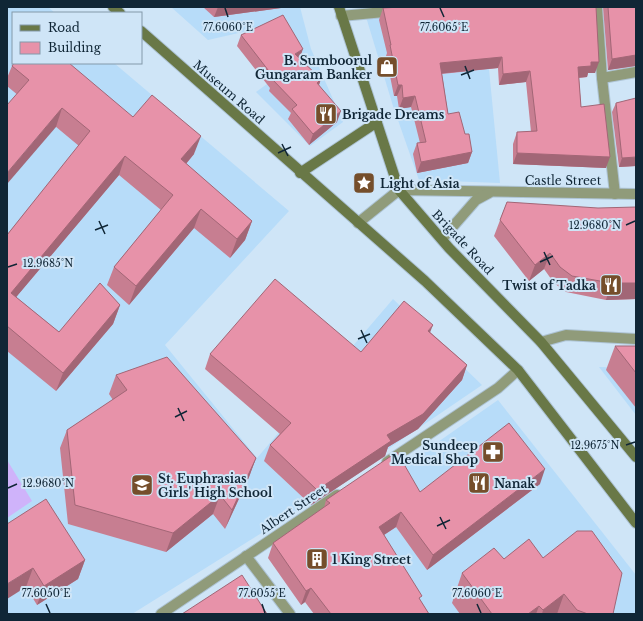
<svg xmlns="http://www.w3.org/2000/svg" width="643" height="621" font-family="'Libre Baskerville',serif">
  <rect width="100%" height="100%" fill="#cfe5f7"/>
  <g fill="#b7dcf9">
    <path d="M7,7H48L55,13H13V63H114L289,211L165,345L257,458L393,299L482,385L297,511L132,614H7Z"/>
    <path d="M171,7H300L311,49L343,122L310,146L256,92L300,60L283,23L208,40Z"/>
    <path d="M363,7H483L500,183L419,180L393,106Z"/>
    <path d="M599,367L636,368V415Z"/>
    <path d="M498,400L636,575V614H416L335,514Z"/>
  </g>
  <path fill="#cfb3fa" d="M7,460L32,501L7,518Z"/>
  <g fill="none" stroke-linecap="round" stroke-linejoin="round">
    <g stroke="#adc3d4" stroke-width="12">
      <g id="street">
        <path d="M597,7L602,78L615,194"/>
        <path d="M341,16L395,11"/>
        <path d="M602,78L636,72"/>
        <path d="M358,223L399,190L636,194"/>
        <path d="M442,239L476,200L489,193"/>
        <path d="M541,342L566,335L636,339"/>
        <path d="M387,462L498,388L518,370"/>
        <path d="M246,556L290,614"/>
        <path d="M161,614L337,495"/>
      </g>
    </g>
    <g stroke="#adc3d4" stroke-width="12">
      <g id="secondary">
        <path d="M113,7L120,13"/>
        <path d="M339,7L399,190L449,248L541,342L636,457"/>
        <path d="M141,31L425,281L518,370L636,523"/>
        <path d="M300,173L377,122"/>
      </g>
    </g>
    <use href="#street" stroke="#909b7a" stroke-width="10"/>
    <use href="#secondary" stroke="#697847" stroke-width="10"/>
  </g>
  <g fill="#c77e91">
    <path d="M203,7H282L281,8L214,17Z"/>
    <path d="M603,7H636V66H635L608,70Z"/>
    <path d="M383,8L595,73H588L587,77L579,78L581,107L606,168L513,164V144L517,132H531L526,82L499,85L498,68L442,74L448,114L465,134L472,152L468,163L417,173L413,154L417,143H420L411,107L399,109L397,96H394L386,56L387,53L379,20Z"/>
    <path d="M241,35L299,58L321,79L319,85L337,122L309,145L288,119L291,113L269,91L270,88L237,46Z"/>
    <path d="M12,66L133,117L194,154L186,164L252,221L245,240L230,258L194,228L129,305L107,285L114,267L161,210L119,175L16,297L59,332L120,305L113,324L56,391L7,351V235L79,146L7,86V78Z"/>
    <path d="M616,103L636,166L619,167L612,112Z"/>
    <path d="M507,202L636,299L606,300L566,292L554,283L544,269L529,281L494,236Z"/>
    <path d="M430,332L467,365L462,380L418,429L388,447L385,456L311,505L264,461L270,445L280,434L205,369L210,354L361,352Z"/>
    <path d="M615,346H636V408L606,370Z"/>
    <path d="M116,375L256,458L249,477L225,529L213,514L166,552L68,524L60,448L67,430L113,400L109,394Z"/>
    <path d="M540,484L427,570L396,527L384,535L420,600L429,614H314L305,602L301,605L268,558L273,543L324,508L326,500L420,492Z"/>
    <path d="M7,524L85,560L78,579L37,605L26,587Z"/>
    <path d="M543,558L613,614H460L452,603L462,573Z"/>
  </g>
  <g fill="#a26676">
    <path d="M218,7H282L281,8L214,17Z"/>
    <path d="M303,49L299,60L295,54Z"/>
    <path d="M636,55V62L635,66L608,70L612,59Z"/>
    <path d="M502,57L498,68L436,74L440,63Z"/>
    <path d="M591,62H599L595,73H588L587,77L574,78L578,67Z"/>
    <path d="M530,71L526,82L499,85L503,74Z"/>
    <path d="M321,79L317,90V83Z"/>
    <path d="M398,85H402L397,96H394Z"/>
    <path d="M415,96L411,107L399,109L403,98Z"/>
    <path d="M62,108L56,127L7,184V173Z"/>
    <path d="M341,111L337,122L309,145L313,134Z"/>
    <path d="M201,136L194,154L174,178L181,159Z"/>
    <path d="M472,152L468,163L417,173L421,162Z"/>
    <path d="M517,153L610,157L606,168L513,164Z"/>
    <path d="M125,156L119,175L7,308L11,293Z"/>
    <path d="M636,157V166L619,167L622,158Z"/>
    <path d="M201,209L194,228L129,305L136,286Z"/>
    <path d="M252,221L245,240L230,258L237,239Z"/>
    <path d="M550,253L544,269L529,281L535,265Z"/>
    <path d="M611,283H636V299L606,300Z"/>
    <path d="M120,305L113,324L56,391L63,373Z"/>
    <path d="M433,325L427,340L428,331Z"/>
    <path d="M467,365L462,380L418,429L388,447L385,456L311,505L317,490L387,435Z"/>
    <path d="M256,458L249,477L225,529L232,510Z"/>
    <path d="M545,469L540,484L427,570L433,555Z"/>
    <path d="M220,495L213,514L166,552L173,533Z"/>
    <path d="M401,512L396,527L373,542L379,527Z"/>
    <path d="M85,560L78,579L37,605L44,586Z"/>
    <path d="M33,568L26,587L7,599V584Z"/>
    <path d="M311,588L305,602L301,605L306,591Z"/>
    <path d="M564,594L557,614H542L543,610Z"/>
    <path d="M539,606L536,614H528Z"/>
  </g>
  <g fill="#e792a9" stroke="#a26676">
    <path d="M401,7H596L599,62H591V66L578,67L581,107L604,104L610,157L517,153V132L537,131L530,71L503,74L502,57L440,63L448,114L459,112L465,134H469L472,152L421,162L417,143L426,142L415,96L403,98L402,85H398L390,45H391L383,8Z"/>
    <path d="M608,7H636V55L612,59Z"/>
    <path d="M283,15L303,49L295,54L321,79L317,83L341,111L313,134L292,109L297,105L273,80L275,79L241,35Z"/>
    <path d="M14,63H69L133,117L152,95L201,136L181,159L252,221L237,239L201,209L136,286L114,267L173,195L125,156L11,293L59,332L100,283L120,305L63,373L7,326V235L90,131L62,108L7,173V105L29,80L12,66Z"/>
    <path d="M636,98V157L622,158L616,103Z"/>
    <path d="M507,202L598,208L636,207V283H611L572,276L560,267L550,253L535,265L500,220Z"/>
    <path d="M275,279L361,352L404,301L433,325L428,331L467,365L423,414L387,435L391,441L317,490L270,445L291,423L210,354Z"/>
    <path d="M615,346H636V373Z"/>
    <path d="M167,357L256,458L232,510L220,495L173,533L75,505L67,430L127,390L116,375Z"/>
    <path d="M509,423L545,469L433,555L401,512L379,527L422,596L419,598L429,614H331L311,588L306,591L273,543L330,503L326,500L397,452L420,492Z"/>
    <path d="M46,499L85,560L44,586L33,568L7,584V524Z"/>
    <path d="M577,531H592L622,573L613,614H588L577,610L564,594L543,610L539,606L528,614H492L462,573L494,548L504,559L529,539L543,558Z"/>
    <path d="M242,575L267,614H182Z"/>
  </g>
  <path fill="none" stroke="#102636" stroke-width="1.5" d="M225,8L228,17M440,8L444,17M465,66L470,79M461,75L474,70M282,144L288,156M278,153L291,147M99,221L105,234M626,225L635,221M95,230L108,225M544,252L550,265M540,262L553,256M8,267L17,264M361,330L367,343M358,339L370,334M178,408L184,421M175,417L187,411M626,445L635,442M8,488L17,484M440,517L446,529M437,526L450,520M46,604L50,613M262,604L265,613M477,604L481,613"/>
  <defs>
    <g id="shop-square" transform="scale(1.15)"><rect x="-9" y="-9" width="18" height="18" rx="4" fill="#754e2b" stroke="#cfe5f7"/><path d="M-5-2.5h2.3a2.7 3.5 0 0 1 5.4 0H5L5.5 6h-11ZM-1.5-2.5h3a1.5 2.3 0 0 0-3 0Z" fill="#fff"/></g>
    <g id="restaurant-square" transform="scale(1.15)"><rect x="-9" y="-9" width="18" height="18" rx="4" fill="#754e2b" stroke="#cfe5f7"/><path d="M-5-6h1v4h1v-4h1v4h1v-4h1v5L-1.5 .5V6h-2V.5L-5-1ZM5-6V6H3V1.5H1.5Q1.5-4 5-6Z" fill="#fff"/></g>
    <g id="sight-square" transform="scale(1.15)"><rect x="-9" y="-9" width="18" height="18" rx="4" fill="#754e2b" stroke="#cfe5f7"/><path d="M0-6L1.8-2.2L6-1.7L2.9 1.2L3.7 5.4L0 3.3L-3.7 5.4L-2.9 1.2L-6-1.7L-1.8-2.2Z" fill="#fff"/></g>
    <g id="pharmacy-square" transform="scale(1.15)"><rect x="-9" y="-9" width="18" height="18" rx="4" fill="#754e2b" stroke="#cfe5f7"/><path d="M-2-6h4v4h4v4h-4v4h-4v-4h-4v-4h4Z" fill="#fff"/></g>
    <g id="school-square" transform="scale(1.15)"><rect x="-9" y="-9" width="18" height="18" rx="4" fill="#754e2b" stroke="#cfe5f7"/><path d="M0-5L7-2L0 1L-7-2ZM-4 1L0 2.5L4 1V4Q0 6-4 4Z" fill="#fff"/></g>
    <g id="building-square" transform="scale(1.15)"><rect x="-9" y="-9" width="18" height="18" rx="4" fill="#754e2b" stroke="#cfe5f7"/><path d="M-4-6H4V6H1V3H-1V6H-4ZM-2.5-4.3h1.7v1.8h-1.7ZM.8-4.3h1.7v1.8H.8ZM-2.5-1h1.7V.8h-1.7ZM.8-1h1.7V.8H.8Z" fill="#fff"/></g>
  </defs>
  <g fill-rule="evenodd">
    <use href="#shop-square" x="387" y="67"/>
    <use href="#restaurant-square" x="326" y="114"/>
    <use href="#sight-square" x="364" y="183"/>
    <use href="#restaurant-square" x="611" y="285"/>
    <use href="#pharmacy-square" x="493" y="452"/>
    <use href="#restaurant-square" x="479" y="483"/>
    <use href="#school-square" x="142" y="485"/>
    <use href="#building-square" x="317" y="559"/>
  </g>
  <g text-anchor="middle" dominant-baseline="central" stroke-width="4" stroke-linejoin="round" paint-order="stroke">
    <g font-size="12" font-weight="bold" fill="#102636" stroke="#cfe5f7" text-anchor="start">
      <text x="372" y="60" text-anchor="end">B. Sumboorul<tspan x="372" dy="14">Gungaram Banker</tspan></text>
      <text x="342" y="114">Brigade Dreams</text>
      <text x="380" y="183">Light of Asia</text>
      <text x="596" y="285" text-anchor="end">Twist of Tadka</text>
      <text x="478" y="445" text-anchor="end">Sundeep<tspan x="478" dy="14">Medical Shop</tspan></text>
      <text x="158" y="478">St. Euphrasias<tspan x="158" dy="14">Girls' High School</tspan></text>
      <text x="494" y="483">Nanak</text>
      <text x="332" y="559">1 King Street</text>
    </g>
    <g font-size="12" fill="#102636" stroke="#cfe5f7">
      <text transform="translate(229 92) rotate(41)">Museum Road</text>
      <text x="563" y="180">Castle Street</text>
      <text transform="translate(463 242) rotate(47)">Brigade Road</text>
      <text transform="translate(293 509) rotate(-34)">Albert Street</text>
    </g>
  </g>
  <g font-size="10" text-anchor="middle" fill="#102636" stroke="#cfe5f7" stroke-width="4" stroke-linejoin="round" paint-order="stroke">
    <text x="228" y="31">77.6060°E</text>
    <text x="444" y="31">77.6065°E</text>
    <text x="595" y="229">12.9680°N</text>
    <text x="48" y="267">12.9685°N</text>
    <text x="595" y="449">12.9675°N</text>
    <text x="48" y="487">12.9680°N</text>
    <text x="46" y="597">77.6050°E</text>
    <text x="262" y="597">77.6055°E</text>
    <text x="477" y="597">77.6060°E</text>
  </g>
  <rect width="643" height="621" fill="none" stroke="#102636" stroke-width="16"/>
  <rect x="12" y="12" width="130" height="52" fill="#cfe5f7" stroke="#8399aa"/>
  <rect x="20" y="25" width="20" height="6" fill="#697847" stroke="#8399aa"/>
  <text x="48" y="32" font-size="12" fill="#102636">Road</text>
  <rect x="20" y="42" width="20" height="12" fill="#e792a9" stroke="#8399aa"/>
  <text x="48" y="52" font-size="12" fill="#102636">Building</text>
</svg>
